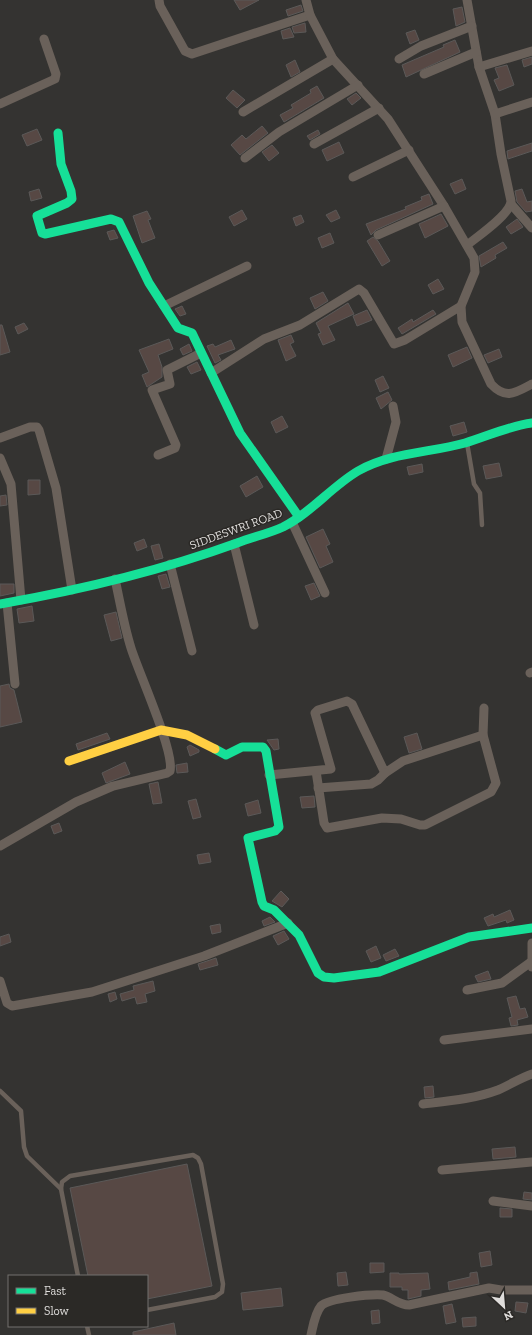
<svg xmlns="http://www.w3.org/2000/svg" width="532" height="1335" font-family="'Zilla Slab',serif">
  <rect width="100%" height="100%" fill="#343331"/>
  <g fill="#574844" stroke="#5b5958">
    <path d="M234,0H259L240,10Z"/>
    <path d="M301,5L303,11L288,16L286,10Z"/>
    <path d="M462,7L465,22L456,26L453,9Z"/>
    <path d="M305,23L306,32L294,33L292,27Z"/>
    <path d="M290,28L294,37L283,39L281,31Z"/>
    <path d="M415,30L419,40L410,44L406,33Z"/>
    <path d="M455,40L460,52L406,77L402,65L444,47L443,45Z"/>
    <path d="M532,57V64L524,67L522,60Z"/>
    <path d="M295,60L300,72L291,77L286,65Z"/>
    <path d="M507,65L514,85L499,91L494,80L499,78L495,68Z"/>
    <path d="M317,86L324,98L284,122L280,115L293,108L291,105L311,93L310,90Z"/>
    <path d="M233,90L245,100L237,108L226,98Z"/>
    <path d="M356,93L361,98L352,105L347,99Z"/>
    <path d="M262,126L268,133L240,155L231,145L242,135L246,139Z"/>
    <path d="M37,129L42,140L27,146L22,135Z"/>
    <path d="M318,130L320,134L310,140L307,136Z"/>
    <path d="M339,142L344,153L327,161L322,150Z"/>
    <path d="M532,143V151L508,159L507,151Z"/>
    <path d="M272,145L279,153L269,161L262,152Z"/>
    <path d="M462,179L466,189L455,194L450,184Z"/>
    <path d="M39,189L42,198L31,201L29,192Z"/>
    <path d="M522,189L527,202L532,201V211L526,212L517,202L515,191Z"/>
    <path d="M429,194L433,204L376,230L371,235L366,224L406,209L405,207L422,200L421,197Z"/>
    <path d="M242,210L247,219L234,226L229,217Z"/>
    <path d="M336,210L340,218L331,222L326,215Z"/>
    <path d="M147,211L151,219L148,220L155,238L142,243L133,216Z"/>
    <path d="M441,214L448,226L425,238L419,224Z"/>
    <path d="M301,215L304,222L296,226L293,218Z"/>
    <path d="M517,219L523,227L511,234L506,227Z"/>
    <path d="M114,230L118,238L110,240L107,232Z"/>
    <path d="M330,233L334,243L322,248L318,238Z"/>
    <path d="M373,237L378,241L390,261L382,266L367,241Z"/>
    <path d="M503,242L507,248L495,255L496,258L481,267L479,256Z"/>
    <path d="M438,279L444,289L433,294L428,285Z"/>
    <path d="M323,292L328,301L315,309L310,298Z"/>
    <path d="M348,303L354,314L328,326L335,340L323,345L318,334L321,333L316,323Z"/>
    <path d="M182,306L186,314L180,316L175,309Z"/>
    <path d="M367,310L372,320L357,326L353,316Z"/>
    <path d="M433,310L436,314L402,334L398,328L412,319L413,322Z"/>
    <path d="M24,323L28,329L18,334L15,327Z"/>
    <path d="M0,325H2L10,352L0,355Z"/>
    <path d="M291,335L294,342L290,344L296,356L286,361L278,340Z"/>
    <path d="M169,339L173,349L158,355L162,367V377L147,387L142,375L149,372L139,350Z"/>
    <path d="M231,340L235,349L218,355L221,360L215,363L207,346L213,344L215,347Z"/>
    <path d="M189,344L192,351L183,355L180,349Z"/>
    <path d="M467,347L472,358L453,367L448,355Z"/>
    <path d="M499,349L502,357L488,363L484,355Z"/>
    <path d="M197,362L201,370L191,374L187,367Z"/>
    <path d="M383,376L389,388L380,392L375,380Z"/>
    <path d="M388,392L392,400L381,409L376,398Z"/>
    <path d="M282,416L288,427L276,433L271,422Z"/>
    <path d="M464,422L467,432L453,436L450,426Z"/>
    <path d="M499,463L502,476L486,479L483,466Z"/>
    <path d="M422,464L423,472L409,475L407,467Z"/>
    <path d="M257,476L263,487L246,497L240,486Z"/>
    <path d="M28,480H40V494L28,495Z"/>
    <path d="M6,495L7,505L0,506V496Z"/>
    <path d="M323,529L330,544L326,546L333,562L320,568L306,537Z"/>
    <path d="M144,539L147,547L137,551L134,543Z"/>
    <path d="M159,544L163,558L155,560L151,546Z"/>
    <path d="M166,574L170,587L162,589L158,576Z"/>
    <path d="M314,583L320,596L311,600L305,586Z"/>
    <path d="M0,584H14V593L0,596Z"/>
    <path d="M32,606L34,621L19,623L17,609Z"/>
    <path d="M116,612L122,638L111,641L104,615Z"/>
    <path d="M9,684L10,688L14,690L22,722L0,727V686Z"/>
    <path d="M107,733L110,739L78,750L76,744Z"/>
    <path d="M417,733L422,749L409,753L404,737Z"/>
    <path d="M278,739L279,749L274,750L267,740Z"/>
    <path d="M190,745L199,750V752L190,756L187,747Z"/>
    <path d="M125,762L130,774L106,783L102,773Z"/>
    <path d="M187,763L188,772L177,773L176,765Z"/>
    <path d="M158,782L162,803L153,804L149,784Z"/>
    <path d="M314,796L315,807L302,808L300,797Z"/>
    <path d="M196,799L201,817L193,819L188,801Z"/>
    <path d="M258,800L261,813L248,816L245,804Z"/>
    <path d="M59,823L62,831L54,834L51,826Z"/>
    <path d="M209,853L211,862L199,864L197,855Z"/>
    <path d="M281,891L289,899L282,907L272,901Z"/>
    <path d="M510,910L514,920L507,923L506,920L488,926L484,918L493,914L494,917Z"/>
    <path d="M270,917L275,922L264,926L262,921Z"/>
    <path d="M220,924L221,932L212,934L210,926Z"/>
    <path d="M284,931L289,939L278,945L273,936Z"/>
    <path d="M9,934L11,942L0,946V937Z"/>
    <path d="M376,946L381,958L371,962L366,951Z"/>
    <path d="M395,949L399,956L386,961L383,955Z"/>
    <path d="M216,958L218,965L200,970L198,964Z"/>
    <path d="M488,971L491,979L478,982L475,976Z"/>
    <path d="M153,981L155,991L145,994L147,1002L137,1004L135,997L122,1001L120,994L134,990L133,986Z"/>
    <path d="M115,992L117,999L110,1002L108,994Z"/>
    <path d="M516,996L520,1009L525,1008L528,1017L517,1020L518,1025L511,1026L509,1018L512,1017L507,998Z"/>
    <path d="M433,1086L434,1097L425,1098L424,1087Z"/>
    <path d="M515,1147L516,1157L493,1159L492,1149Z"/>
    <path d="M187,1164L212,1286L147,1299V1276H88L70,1188Z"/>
    <path d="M524,1192L532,1193V1200L523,1199Z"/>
    <path d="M500,1208L512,1209V1217H500Z"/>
    <path d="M490,1251L492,1265L481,1267L479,1253Z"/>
    <path d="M370,1263H384V1272L370,1273Z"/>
    <path d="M346,1272L348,1285L338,1286L337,1273Z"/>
    <path d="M477,1272L479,1284L449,1290L448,1282L470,1277V1273Z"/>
    <path d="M390,1273H399V1274L428,1273L430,1289L421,1290V1296L408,1299V1290H402V1287H390Z"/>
    <path d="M281,1288L283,1306L243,1310L241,1293Z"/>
    <path d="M516,1302L528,1303L526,1313L515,1311Z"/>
    <path d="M452,1304L456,1322L446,1324L443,1306Z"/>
    <path d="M379,1310L380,1323L372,1324L371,1311Z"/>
    <path d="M476,1317V1326L463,1327L462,1318Z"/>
    <path d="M174,1323L176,1335H133V1332Z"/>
  </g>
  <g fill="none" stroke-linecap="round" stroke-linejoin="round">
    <g stroke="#6a615a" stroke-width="4.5">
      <path d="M467,443L474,484L480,493L482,525"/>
      <path d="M0,1091L21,1111L24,1147L27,1156L61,1189"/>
      <path d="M78,1276L61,1189L62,1182L70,1176L193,1155L198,1158L201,1164L223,1284L222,1292L215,1297L147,1310"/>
      <path d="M87,1326L89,1335"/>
    </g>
    <g stroke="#6a615a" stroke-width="9">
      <path d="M159,0L160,6L185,51L192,54L310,15"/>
      <path d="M306,0L310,15L333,59L388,119L444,206L474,258L475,272L461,306L462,322L491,384C506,400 515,393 532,384"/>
      <path d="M467,0L479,67L495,114L501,154L511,201C511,214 477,237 467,245"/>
      <path d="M399,59L421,46L472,26"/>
      <path d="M479,67L532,51"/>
      <path d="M424,74L476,52"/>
      <path d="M0,104L55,79L56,74L44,39"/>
      <path d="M243,112L333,59"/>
      <path d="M495,114L532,102"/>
      <path d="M314,144L379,108"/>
      <path d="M245,158L279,132L358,85"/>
      <path d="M353,177L409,150"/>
      <path d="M511,204L532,228"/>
      <path d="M378,235L444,206"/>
      <path d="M164,306L247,266"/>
      <path d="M211,373L264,339L300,325L359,289L364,293L394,344L405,340L461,306"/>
      <path d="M0,438L30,427H37L39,430L56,488L72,590"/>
      <path d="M158,455L175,448L176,445L152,390L170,384L167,370L201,353"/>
      <path d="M0,458L11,484L21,600"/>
      <path d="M386,459L396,422L393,406"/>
      <path d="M292,522L325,593"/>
      <path d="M234,544L254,625"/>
      <path d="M170,564L192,651"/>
      <path d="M7,603L15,684"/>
      <path d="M530,673L532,672"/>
      <path d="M316,771L324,823L327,828L382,818L401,819L420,825H425L491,792L496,783L483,735L484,708"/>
      <path d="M269,775L331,769L315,713L318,710L347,701L352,704L385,773L403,761L483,735"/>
      <path d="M318,788L371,784L378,780L385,773"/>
      <path d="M0,846L76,802L113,786L167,773L170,771C175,752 138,671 131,648C124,626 120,602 115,579"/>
      <path d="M532,943V967"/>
      <path d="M0,981L7,1003L12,1006L92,992L204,956L288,923"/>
      <path d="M467,990L502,983L531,962"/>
      <path d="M444,1040L532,1029"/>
      <path d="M423,1104C449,1101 474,1099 498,1090C510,1085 520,1078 532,1074"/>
      <path d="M442,1170L532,1162"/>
      <path d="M493,1201L532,1206"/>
      <path d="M311,1335C313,1326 315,1313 321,1306C329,1298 371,1294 383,1295C392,1297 398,1305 409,1305L489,1288L501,1290H532"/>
    </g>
    <g stroke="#16e098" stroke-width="9">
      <path d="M58,133L61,164L71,191L72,199L67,203L37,216L42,233L45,234L111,219L119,222L149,283L178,328L192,333L240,433L299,517"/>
      <path d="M0,604C80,590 160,571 237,543C252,537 268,534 283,527C311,513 331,487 358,471C391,452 430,453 465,443C488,436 509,426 532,423"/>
      <path d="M215,749L226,755L242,747H263L266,751L279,827L275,831L248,838L262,902L264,906L274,910L299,935L318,973L324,977L334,978L379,972L469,937L532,928"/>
    </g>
    <path stroke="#ffcf43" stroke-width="9" d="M69,761L161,730L187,735L215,749"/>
  </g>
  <g text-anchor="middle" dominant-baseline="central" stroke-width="3" stroke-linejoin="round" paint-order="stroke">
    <g font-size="12" fill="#dfdddb" stroke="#2b2926">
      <text transform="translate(236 529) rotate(-20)">SIDDESWRI ROAD</text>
    </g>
  </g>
  <rect x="8" y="1275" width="140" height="52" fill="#2b2926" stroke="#73716e"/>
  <rect x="16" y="1288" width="20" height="6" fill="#16e098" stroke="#73716e"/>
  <text x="44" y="1295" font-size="12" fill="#dfdddb">Fast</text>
  <rect x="16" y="1308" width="20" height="6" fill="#ffcf43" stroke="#73716e"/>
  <text x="44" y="1315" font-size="12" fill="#dfdddb">Slow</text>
  <g transform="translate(504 1307) rotate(154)" stroke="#2b2926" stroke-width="3" paint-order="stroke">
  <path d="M0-3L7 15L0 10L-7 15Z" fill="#dfdddb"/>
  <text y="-6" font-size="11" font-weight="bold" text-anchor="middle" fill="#dfdddb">N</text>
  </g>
</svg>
